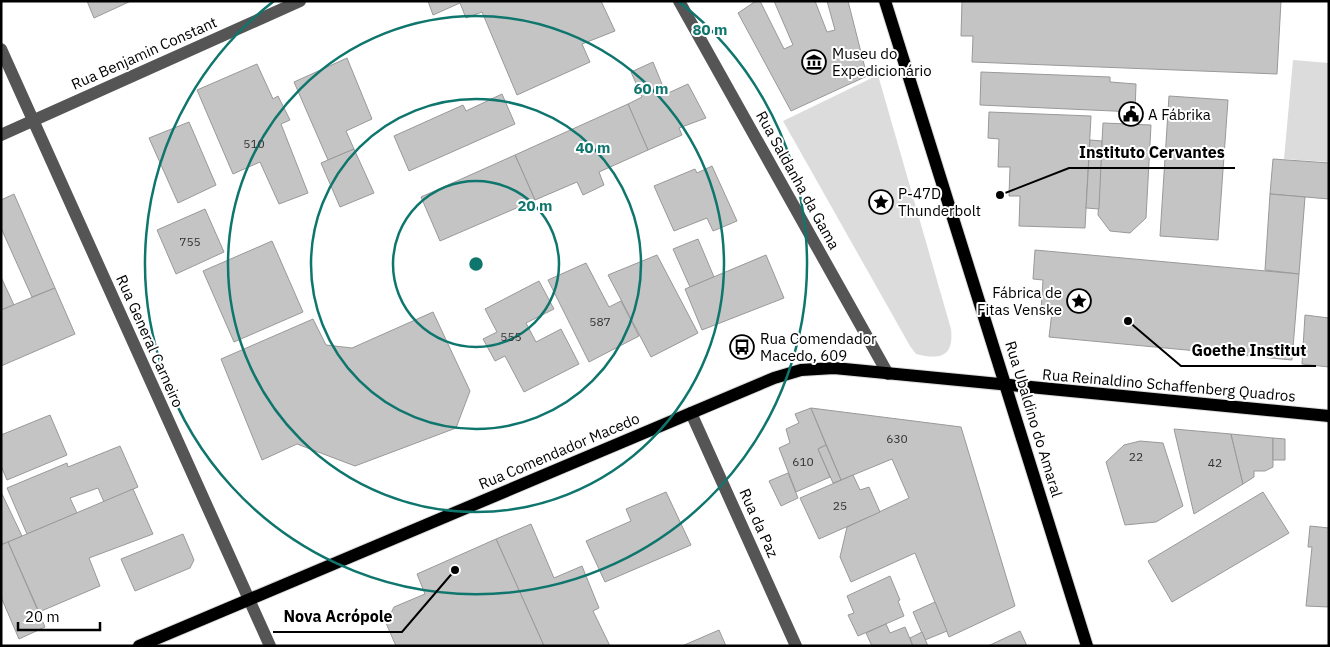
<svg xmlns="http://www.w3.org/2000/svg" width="1330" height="647" font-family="'IBM Plex Sans',sans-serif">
  <rect width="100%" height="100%" fill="#fff"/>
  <g fill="#dcdcdc">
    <path d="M1293,60L1329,63V162L1284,159Z"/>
    <path d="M878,75L951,329C954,357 940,360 916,354L910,346L783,121Z"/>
  </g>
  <g fill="#c4c4c4" stroke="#999">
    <path d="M87,1H131L94,18Z"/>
    <path d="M428,1H601L615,31L582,44L590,62L517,95L482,12L466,18L460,3L433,15Z"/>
    <path d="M756,1H760L784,49L793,45L774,1H815L827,32L835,30L827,1H848L867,76L791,111L738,13Z"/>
    <path d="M962,1H1281L1277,74L972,62L973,36H961Z"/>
    <path d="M347,58L372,119L346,131L354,149L328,160L294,82Z"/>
    <path d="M653,62L666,94L688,84L706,118L679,128L682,135L648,150L628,104L642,97L631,72Z"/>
    <path d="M257,64L273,99L278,96L290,120L281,124L308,193L279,204L260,162L233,174L197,90Z"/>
    <path d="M981,72L1110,77V82L1136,84L1135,112L980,105Z"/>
    <path d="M502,94L515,124L409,171L394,136L463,105L466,111Z"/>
    <path d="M1169,96L1228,100L1218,240L1160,236Z"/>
    <path d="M628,104L648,150L599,172L604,185L583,195L577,182L535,200L515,155Z"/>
    <path d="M989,112L1091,116L1085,228L1019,226L1020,196H1009L1010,167H998L999,139L988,138Z"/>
    <path d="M189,122L216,185L178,203L149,138Z"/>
    <path d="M1103,123L1151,125L1146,218L1130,233L1110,231L1098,215Z"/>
    <path d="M1090,140L1102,141L1099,209L1086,208Z"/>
    <path d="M354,149L374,193L340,207L321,163Z"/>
    <path d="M515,155L535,200L440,241L421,197Z"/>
    <path d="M1273,159L1329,163V199L1270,194Z"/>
    <path d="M712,166L737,221L713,231L707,218L674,231L654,186L695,169L697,173Z"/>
    <path d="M14,194L55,288L32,297L1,228V200Z"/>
    <path d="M1270,194L1305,197L1299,274L1265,270Z"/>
    <path d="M205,209L224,252L176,274L157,230Z"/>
    <path d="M698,239L714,277L690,287L673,249Z"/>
    <path d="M272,241L303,312L234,342L203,271Z"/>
    <path d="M1035,250L1299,274L1292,360L1049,337L1052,312L1041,311L1043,280L1033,279Z"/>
    <path d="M657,255L698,333L651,357L608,275Z"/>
    <path d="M766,255L784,298L702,330L685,289Z"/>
    <path d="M586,263L609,307L621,301L639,336L589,362L548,280Z"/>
    <path d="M1,277L14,305L1,310Z"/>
    <path d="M539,281L554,309L526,323L536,342L561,329L579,364L524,392L505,356L495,361L483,339L497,332L485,309Z"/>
    <path d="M55,288L75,334L1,366V310Z"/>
    <path d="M433,312L470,391L456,428L355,466L297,444L262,460L221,359L313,319L326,345L352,348Z"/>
    <path d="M1305,315L1329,318V367L1302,364Z"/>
    <path d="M811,408L826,445L818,449L830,477L796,492L779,448L790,443L786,429L799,423L795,414Z"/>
    <path d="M811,408L961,427L1015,606L949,637L915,553L851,582L840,557L847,527L909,498L892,459L841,480Z"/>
    <path d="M50,415L67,455L7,480L1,466V435Z"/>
    <path d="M1174,429L1231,434L1243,484L1194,514Z"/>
    <path d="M1231,434L1273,438V467L1265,471H1254V477L1243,484Z"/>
    <path d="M1273,438L1285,439V460H1273Z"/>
    <path d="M1140,441L1163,443L1183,506L1156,522L1125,525L1106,462L1124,445Z"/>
    <path d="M826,445L841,480L833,483L818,449Z"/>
    <path d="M120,446L138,487L104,502L98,488L70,498L77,513L27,534L7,488L67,463L68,467Z"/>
    <path d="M788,473L798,498L781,506L769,481Z"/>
    <path d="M853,475L860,490L869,487L880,512L819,539L800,498Z"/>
    <path d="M133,489L153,534L89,558L100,586L39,612L8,542Z"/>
    <path d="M1,492L22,536L3,544L1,540Z"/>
    <path d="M666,492L691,545L605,582L586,541L631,521L626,509Z"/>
    <path d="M1263,492L1289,533L1172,602L1148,561Z"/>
    <path d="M531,524L554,578L582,566L599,608L593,611L610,646H544L496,539Z"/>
    <path d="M1310,526L1329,528V607L1306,606L1312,547H1308Z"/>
    <path d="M183,534L194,560L190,568L135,591L121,559Z"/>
    <path d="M496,539L544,646H396L386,623L394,607L425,594L417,574Z"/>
    <path d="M8,542L45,627L19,639L1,597V545Z"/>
    <path d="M890,576L900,600L898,601L904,616L858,636L848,615L854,613L847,596Z"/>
    <path d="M935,602L947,631L925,640L913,612Z"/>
    <path d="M886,624L890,633L905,627L913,646H872L866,633Z"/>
    <path d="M719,630L726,646H682Z"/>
    <path d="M1020,631L1027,646H988Z"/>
    <path d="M922,632L928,646H913L910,638Z"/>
  </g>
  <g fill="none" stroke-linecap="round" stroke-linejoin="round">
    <g stroke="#dbdbdb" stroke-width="14">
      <g id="major">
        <path d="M885,1L1087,646"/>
        <path d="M139,646L774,378L801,370L834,368L1329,416"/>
      </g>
    </g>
    <g stroke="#555" stroke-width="12">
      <path d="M679,1L888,374"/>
      <path d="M1,49L270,646"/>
      <path d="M1,135L300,1"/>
      <path d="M691,413L796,646"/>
    </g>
    <use href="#major" stroke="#000" stroke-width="12"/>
  </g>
  <g fill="none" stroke="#0f766e" stroke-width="2.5">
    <circle cx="476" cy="264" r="83"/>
    <circle cx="476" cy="264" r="165"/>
    <circle cx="476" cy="264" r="248"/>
    <path d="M678 1A331 331 0 1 1 274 1"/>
  </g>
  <defs>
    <g id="museum-ring" transform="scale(1.25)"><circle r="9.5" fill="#fff" stroke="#000" stroke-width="1.5"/><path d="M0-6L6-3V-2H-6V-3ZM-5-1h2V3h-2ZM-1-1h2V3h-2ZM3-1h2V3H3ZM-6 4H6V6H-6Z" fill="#000"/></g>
    <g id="civic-ring" transform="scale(1.25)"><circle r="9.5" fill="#fff" stroke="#000" stroke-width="1.5"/><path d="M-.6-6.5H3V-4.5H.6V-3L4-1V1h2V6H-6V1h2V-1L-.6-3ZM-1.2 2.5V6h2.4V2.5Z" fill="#000"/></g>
    <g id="sight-ring" transform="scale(1.25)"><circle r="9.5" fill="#fff" stroke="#000" stroke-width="1.5"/><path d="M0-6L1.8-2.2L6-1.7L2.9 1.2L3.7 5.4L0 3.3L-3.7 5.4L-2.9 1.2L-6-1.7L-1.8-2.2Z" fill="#000"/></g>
    <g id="bus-ring" transform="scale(1.25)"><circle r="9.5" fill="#fff" stroke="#000" stroke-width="1.5"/><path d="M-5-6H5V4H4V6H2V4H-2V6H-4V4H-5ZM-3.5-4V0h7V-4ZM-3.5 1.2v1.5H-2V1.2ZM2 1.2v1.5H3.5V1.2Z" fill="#000"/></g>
  </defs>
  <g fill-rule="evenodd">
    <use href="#museum-ring" x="814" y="62"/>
    <use href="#civic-ring" x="1131" y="114"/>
    <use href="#sight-ring" x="881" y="202"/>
    <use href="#sight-ring" x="1079" y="301"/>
    <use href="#bus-ring" x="742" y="347"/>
  </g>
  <g text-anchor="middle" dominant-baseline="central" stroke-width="4" stroke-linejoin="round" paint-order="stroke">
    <g font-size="12" fill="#313131">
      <text x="254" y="143">510</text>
      <text x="190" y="241">755</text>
      <text x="600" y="321">587</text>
      <text x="511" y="336">555</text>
      <text x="897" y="438">630</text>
      <text x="1136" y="456">22</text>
      <text x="803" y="461">610</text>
      <text x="1215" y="462">42</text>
      <text x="840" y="505">25</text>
    </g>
    <g font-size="15" fill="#000" stroke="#fff">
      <text transform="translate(144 53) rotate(-24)">Rua Benjamin Constant</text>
      <text transform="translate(798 180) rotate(61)">Rua Saldanha da Gama</text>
      <text transform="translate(150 341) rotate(66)">Rua General Carneiro</text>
      <text transform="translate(1169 385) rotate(5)">Rua Reinaldino Schaffenberg Quadros</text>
      <text transform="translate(1034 419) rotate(73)">Rua Ubaldino do Amaral</text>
      <text transform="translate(559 451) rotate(-23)">Rua Comendador Macedo</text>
      <text transform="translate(759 523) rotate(66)">Rua da Paz</text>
    </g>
    <g font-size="15" fill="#000" stroke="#fff" text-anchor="start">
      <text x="832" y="53">Museu do<tspan x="832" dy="17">Expedicionário</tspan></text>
      <text x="1148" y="114">A Fábrika</text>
      <text x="898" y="193">P-47D<tspan x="898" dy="17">Thunderbolt</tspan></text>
      <text x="1062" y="292" text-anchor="end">Fábrica de<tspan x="1062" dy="17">Fitas Venske</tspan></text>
      <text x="760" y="338">Rua Comendador<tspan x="760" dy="17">Macedo, 609</tspan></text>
    </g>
  </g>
  <circle cx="476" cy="264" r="8" fill="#0f766e" stroke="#fff" stroke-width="2.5"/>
  <g font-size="15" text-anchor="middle" font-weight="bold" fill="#0f766e" stroke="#fff" stroke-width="4" stroke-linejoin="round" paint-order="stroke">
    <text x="710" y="35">80 m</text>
    <text x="651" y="94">60 m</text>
    <text x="593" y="153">40 m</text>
    <text x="535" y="211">20 m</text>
  </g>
  <path fill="none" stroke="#000" stroke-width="2" d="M1000 195L1069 168H1235M1128 321L1181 366H1316M455 570L402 632H273"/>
  <g fill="#000" stroke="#fff" stroke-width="2">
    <circle cx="1000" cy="195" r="5"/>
    <circle cx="1128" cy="321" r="5"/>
    <circle cx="455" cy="570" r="5"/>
  </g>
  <g font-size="16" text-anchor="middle" font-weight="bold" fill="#000" stroke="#fff" stroke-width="4" stroke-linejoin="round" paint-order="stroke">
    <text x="1152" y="158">Instituto Cervantes</text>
    <text x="1249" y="356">Goethe Institut</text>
    <text x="338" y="622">Nova Acrópole</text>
  </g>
  <rect width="1330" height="647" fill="none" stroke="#000000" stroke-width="5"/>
  <path d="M18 622v8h82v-8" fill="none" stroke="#000000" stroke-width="2.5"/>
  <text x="25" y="622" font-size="15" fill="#000000" stroke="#ffffff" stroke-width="4" paint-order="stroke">20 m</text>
</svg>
